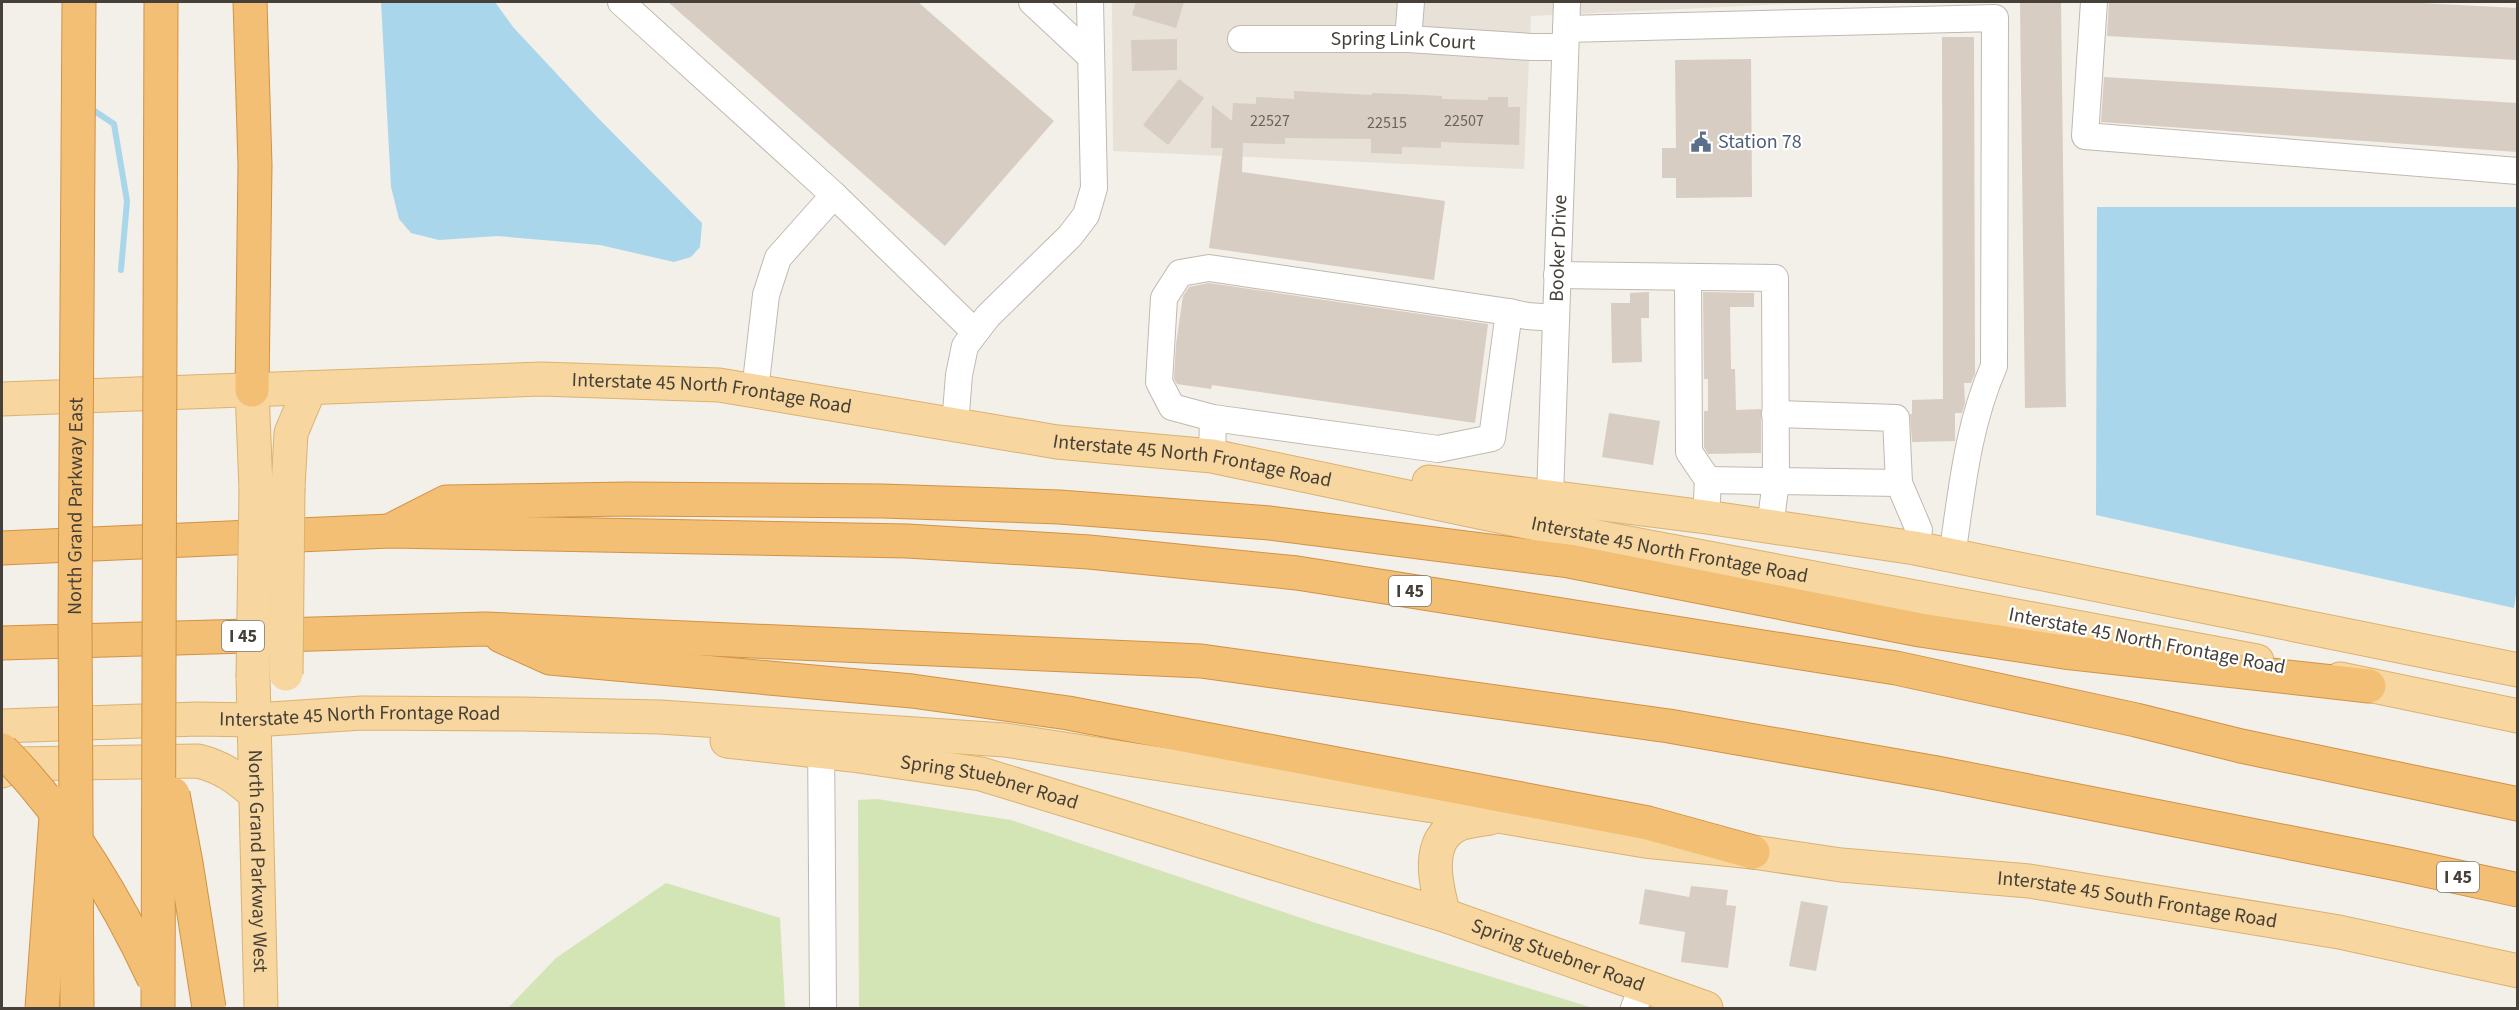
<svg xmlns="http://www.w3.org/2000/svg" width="2519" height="1010" font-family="'Source Sans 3',sans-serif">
  <rect width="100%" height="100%" fill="#f3efe9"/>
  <path fill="#e7e1d8" d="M1112,2H1829L1531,16L1524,169L1113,151Z"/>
  <g fill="#d3e4b5">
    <path d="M877,799L1011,820L1316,923L1593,1008H859L858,800Z"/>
    <path d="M666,883L780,918L785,1008H508L556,958Z"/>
  </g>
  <g fill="#aad6eb">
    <path d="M381,2H495L513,27L597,117L702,223L700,247L691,257L674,262L600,245L498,236L439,240L411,233L399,219L391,187Z"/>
    <path d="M2097,207H2517L2518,581L2514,608L2096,515Z"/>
  </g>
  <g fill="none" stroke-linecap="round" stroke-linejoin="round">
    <path stroke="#aad6eb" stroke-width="6" d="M90,108L114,124L127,201L121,270"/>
  </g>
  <g fill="#d7cdc2">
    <path d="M668,2H918L1054,121L945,246Z"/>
    <path d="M1136,2H1184L1176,28L1132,15Z"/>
    <path d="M2020,2H2061L2066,407L2025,408Z"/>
    <path d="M2109,2H2401L2517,8V60L2107,36Z"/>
    <path d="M1942,37H1974L1975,374L1971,383H1964L1965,403L1962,413H1955V441L1912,442L1910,414H1912V400L1943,399Z"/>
    <path d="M1177,39V70L1132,71L1131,40Z"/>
    <path d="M1751,59L1752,197L1676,198V178H1662V148H1676L1675,60Z"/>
    <path d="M2104,77L2517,103V152L2101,122Z"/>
    <path d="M1179,79L1204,98L1168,145L1143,125Z"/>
    <path d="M1294,91L1372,95V93L1402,94L1442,96V99L1488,100V97H1508V107H1520L1519,145L1441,142V148L1402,147V154L1371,153V139L1285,138V144L1243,143L1242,172L1445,201L1434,280L1209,248L1223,148H1211L1212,105L1232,121L1233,103L1256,104V97L1294,99Z"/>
    <path d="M1209,283L1488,324L1475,423L1212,385L1211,389L1177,384L1174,379L1176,344L1183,296L1189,287Z"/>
    <path d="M1649,292V318H1641L1642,362L1612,363L1611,303H1630V293Z"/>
    <path d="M1703,292L1754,293V307H1730L1731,369H1735L1736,410L1761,409V453L1708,454L1704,447V411H1708V379H1704Z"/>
    <path d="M1609,413L1660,421L1653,465L1602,457Z"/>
    <path d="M1691,886L1728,890L1726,905L1736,906L1728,968L1681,962L1685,932L1639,924L1645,889L1689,897Z"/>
    <path d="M1801,901L1828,906L1816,971L1789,966Z"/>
  </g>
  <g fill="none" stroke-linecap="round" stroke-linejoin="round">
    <g stroke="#c1b9af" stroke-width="28">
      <g id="minor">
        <path d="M621,2L834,195L975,332"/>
        <path d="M1032,2L1091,57"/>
        <path d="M2094,2L2085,136L2518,171"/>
        <path d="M1566,29L1995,18L1994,366C1967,428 1962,490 1952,556"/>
        <path id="s1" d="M1241,39H1408L1532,47H1565"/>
        <path d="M1408,39L1411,2"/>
        <path d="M1557,275L1775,278L1776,481L1770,527"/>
        <path d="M1688,277L1689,452L1708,480L1706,517"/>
        <path d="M1509,312L1527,316L1555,318"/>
        <path d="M755,391L766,295L778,258L834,195"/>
        <path d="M955,425L959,375L965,346L988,316L1070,236L1086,215L1094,188L1090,2"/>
        <path d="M1212,456L1213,418L1172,407L1159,382L1164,298L1180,273L1209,268L1509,312L1492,438L1438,449L1213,418"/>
        <path d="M1708,480L1899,483L1896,418L1775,414"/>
        <path d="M1899,483L1919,530L1915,548"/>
        <path id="s2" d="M1550,496L1567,2"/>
        <path d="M821,735L823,1008"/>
        <path d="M1634,1008L1642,987"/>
      </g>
    </g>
    <g stroke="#dbb26f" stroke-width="35">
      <g id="major">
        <path d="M252,390L256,489"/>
        <path id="s3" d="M2,399L541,379L719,385L1057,442L1212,456L1617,541L2257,661"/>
        <path d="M1429,482L1706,517L1915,548L2518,670"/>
        <path d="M288,488L291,433L310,388"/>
        <path id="s4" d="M253,677L261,1008"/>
        <path d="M2340,679L2518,716"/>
        <path id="s5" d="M2,726L197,719L254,720L362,713L521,714L660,717L1005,740L1498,816L1645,841L1753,852L1841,865L2029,881L2339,932L2518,971"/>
        <path id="s6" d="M727,741L852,755L981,774L1444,915L1706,1008"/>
        <path d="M2,771L17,764L198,761C222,767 238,778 256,795"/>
        <path d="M1444,915C1436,886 1423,837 1462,823C1470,821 1481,819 1490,818"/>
      </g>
    </g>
    <g stroke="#d29244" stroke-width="35">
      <g id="highway">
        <path d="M250,2L255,165L252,390"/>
        <path d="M393,529L446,502L627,499L882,501L1059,507L1270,523L1569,561L1920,630L2064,652L2369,686"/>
        <path d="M2,548L390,531L907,541L1089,552L1297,573L1896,668L2136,720L2241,746L2518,804"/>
        <path d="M501,636L550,658L912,691L1068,713L1648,823L1753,852"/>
        <path d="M2,643L485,629L1201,661L1669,726L1937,773L2398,864L2518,890"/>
      </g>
    </g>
    <use href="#minor" stroke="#fff" stroke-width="26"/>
    <use href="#major" stroke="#f7d79f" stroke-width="33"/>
    <use href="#highway" stroke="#f3bf74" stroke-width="33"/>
    <g stroke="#dbb26f" stroke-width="35" stroke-linecap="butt">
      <g id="major-bridge">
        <path d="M286,674L288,488"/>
        <path d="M253,677L256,489"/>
      </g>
    </g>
    <g stroke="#d29244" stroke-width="35" stroke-linecap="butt">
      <g id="highway-bridge">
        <path d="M2,750C65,813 116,898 154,979"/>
        <path d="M173,794L186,863L209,1008"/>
        <path d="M42,1008L57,803"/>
        <path id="s7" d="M77,1008L75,617L79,2"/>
        <path d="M158,1008L161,2"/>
      </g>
    </g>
    <use href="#major-bridge" stroke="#f7d79f" stroke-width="33"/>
    <use href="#highway-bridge" stroke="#f3bf74" stroke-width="33"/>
  </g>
  <defs>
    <g id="civic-bare" transform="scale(1.62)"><path d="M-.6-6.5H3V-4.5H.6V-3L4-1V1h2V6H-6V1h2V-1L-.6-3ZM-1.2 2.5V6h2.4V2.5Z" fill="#5c6f8a" stroke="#fff" stroke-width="2.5" paint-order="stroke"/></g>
  </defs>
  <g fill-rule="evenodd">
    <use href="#civic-bare" x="1701" y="142"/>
  </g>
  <g text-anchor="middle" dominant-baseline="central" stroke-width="4.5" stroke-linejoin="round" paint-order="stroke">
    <g font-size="16" fill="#6a635a">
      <text x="1270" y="121">22527</text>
      <text x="1464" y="121">22507</text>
      <text x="1387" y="123">22515</text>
    </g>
    <g fill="#fff" stroke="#7e7974" stroke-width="1.5">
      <rect x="1389" y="576" width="42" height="30" rx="4.5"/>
      <rect x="222" y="621" width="42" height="30" rx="4.5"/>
      <rect x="2437" y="862" width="42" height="30" rx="4.5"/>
    </g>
    <g font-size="18" font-weight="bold" fill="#464038">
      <text x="1410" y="591">I 45</text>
      <text x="243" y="636">I 45</text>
      <text x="2458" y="877">I 45</text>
    </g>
    <g font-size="20" fill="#464038" stroke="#fff">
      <text stroke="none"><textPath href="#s1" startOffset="162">Spring Link Court</textPath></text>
      <text stroke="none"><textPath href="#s2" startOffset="248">Booker Drive</textPath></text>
      <text stroke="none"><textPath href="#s3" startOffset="711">Interstate 45 North Frontage Road</textPath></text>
      <text stroke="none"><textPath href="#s3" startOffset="1197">Interstate 45 North Frontage Road</textPath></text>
      <text stroke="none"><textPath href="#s7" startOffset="502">North Grand Parkway East</textPath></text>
      <text stroke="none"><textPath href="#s3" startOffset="1683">Interstate 45 North Frontage Road</textPath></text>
      <text transform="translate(2147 641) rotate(11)">Interstate 45 North Frontage Road</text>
      <text stroke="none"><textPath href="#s5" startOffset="358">Interstate 45 North Frontage Road</textPath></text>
      <text stroke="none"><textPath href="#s6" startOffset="266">Spring Stuebner Road</textPath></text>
      <text stroke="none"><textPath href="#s4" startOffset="184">North Grand Parkway West</textPath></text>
      <text stroke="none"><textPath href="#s5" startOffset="2148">Interstate 45 South Frontage Road</textPath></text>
      <text stroke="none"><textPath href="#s6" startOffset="861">Spring Stuebner Road</textPath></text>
    </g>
    <g font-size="20" fill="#4e5e75" stroke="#fff" text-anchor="start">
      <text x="1718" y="142">Station 78</text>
    </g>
  </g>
  <rect width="2519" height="1010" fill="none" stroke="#464038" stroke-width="6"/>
</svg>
